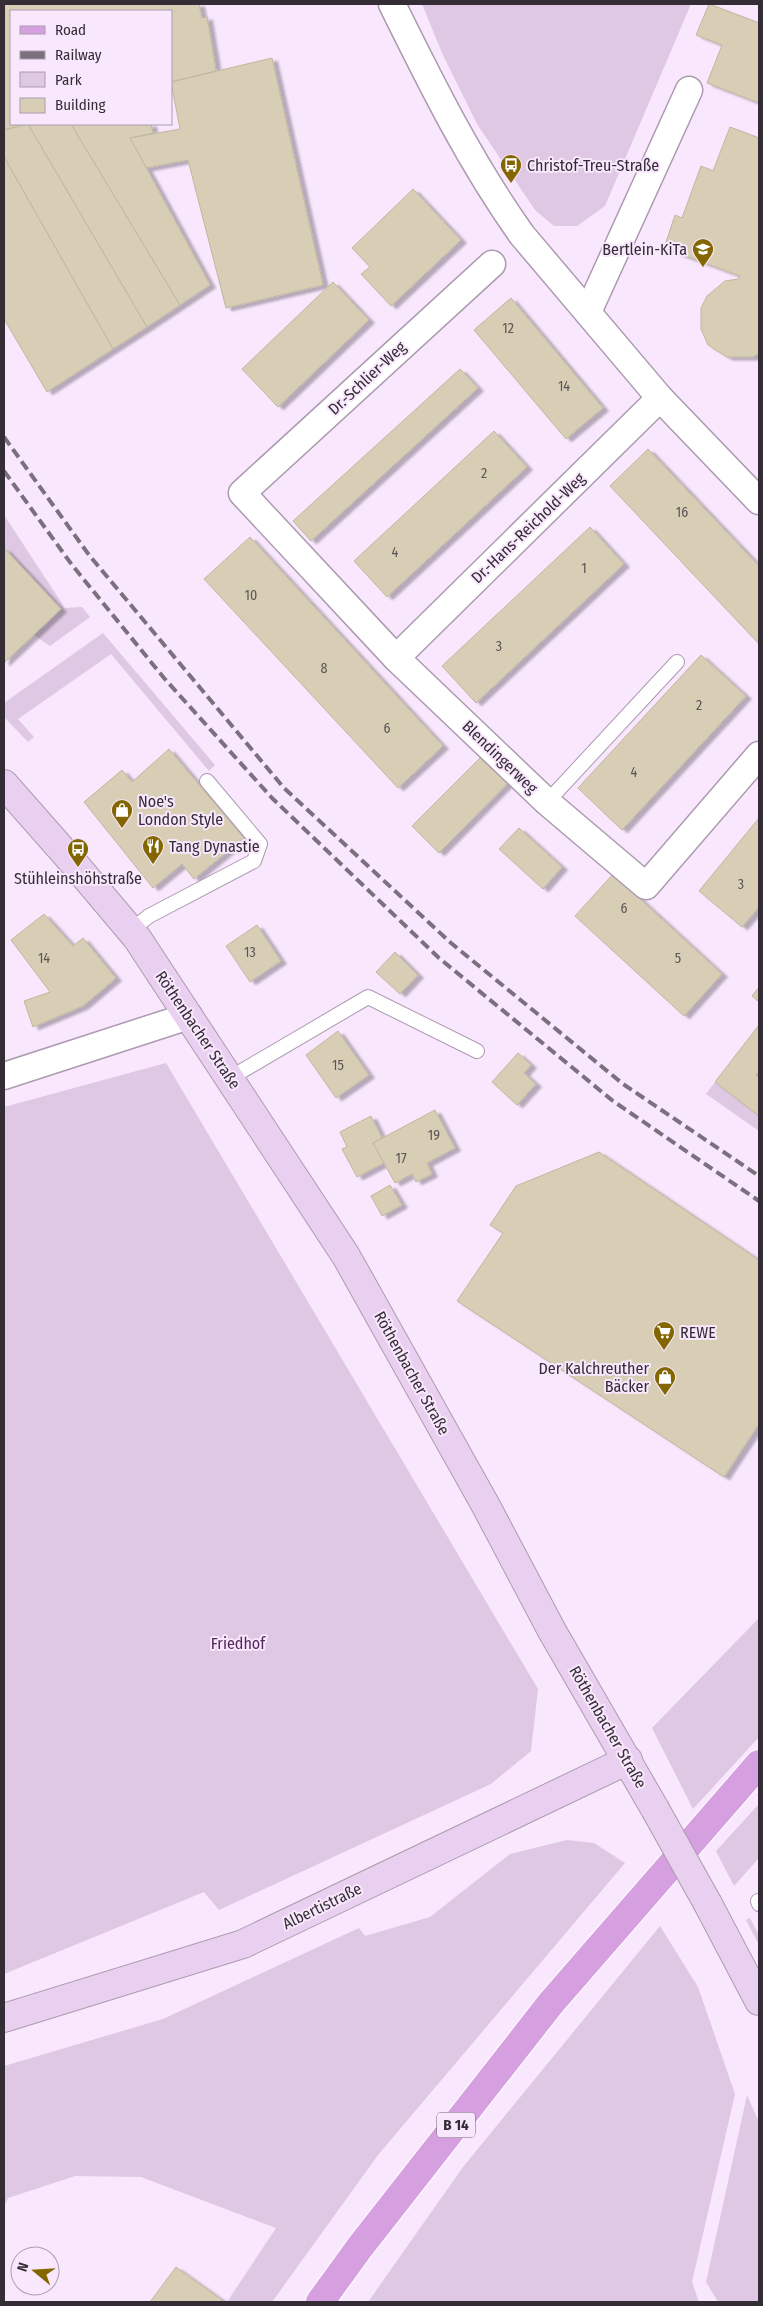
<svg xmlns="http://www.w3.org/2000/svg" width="763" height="2306" font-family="'Fira Sans Condensed',sans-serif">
  <defs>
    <filter id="shadow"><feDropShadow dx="5.5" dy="3" stdDeviation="1" flood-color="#0004"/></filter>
  </defs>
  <rect width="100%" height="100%" fill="#f9e7fd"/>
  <g fill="#dec8e3">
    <path d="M422,4H691L605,206L577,226H554L535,210L477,124L442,53Z"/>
    <path d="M4,515L65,608L82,607L90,617L50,646L34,635L61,609L4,548Z"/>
    <path d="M103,633L215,765L209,771L111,654L18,719L34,737L28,742L4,717V703Z"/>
    <path d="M166,1063L538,1689L531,1751L491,1784L219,1910L204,1892L4,1974V1107Z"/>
    <path d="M715,1082L759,1096V1131L706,1094Z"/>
    <path d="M759,1618V1737L693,1809L652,1728Z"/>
    <path d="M759,1804V1858L734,1886L716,1851Z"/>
    <path d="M567,1840L594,1843L625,1863L378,2155L272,2302H227L276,2228L141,2177L75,2176L8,2198L4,2207V2066L163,2019L359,1928L365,1936L430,1917L510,1854Z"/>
    <path d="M750,1918L759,1935V1945L746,1920Z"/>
    <path d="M660,1926L698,1987L735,2094L692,2282L699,2302H368L463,2167Z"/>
    <path d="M747,2095L759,2122V2302H718L706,2282Z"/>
  </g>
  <g fill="#d8ceb6" stroke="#c0b79e" filter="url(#shadow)">
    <path d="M4,4H199L202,18L207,17L216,71L171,82V11H11V124H29L4,130Z"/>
    <path d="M709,4L759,23V103L707,83L722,45L696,35Z"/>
    <path d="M272,58L323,285L226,308L188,160L146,168L130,138L180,129L171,82Z"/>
    <path d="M28,124L147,327L113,349L4,157V130Z"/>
    <path d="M28,124H71L180,305L147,327Z"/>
    <path d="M71,124H151L153,133L130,138L210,285L180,305Z"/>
    <path d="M730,127L759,138V353L753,357H727L708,345L701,329V308L707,296L725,281L738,279L740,276L664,248L675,215L682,218L701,166L713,171Z"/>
    <path d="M4,157L113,349L47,392L4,319Z"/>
    <path d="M413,189L461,240L391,306L361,274L370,267L352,248Z"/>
    <path d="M333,282L369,320L278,407L242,369Z"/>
    <path d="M511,298L603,408L566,439L474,330Z"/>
    <path d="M460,369L478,388L311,541L293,521Z"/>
    <path d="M494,431L527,467L387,597L354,561Z"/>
    <path d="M648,449L759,566V644L610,486Z"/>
    <path d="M590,527L624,564L476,703L442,666Z"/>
    <path d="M250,537L443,746L398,788L204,579Z"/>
    <path d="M4,548L61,609L4,663Z"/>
    <path d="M701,655L746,696L622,830L578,788Z"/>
    <path d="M169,749L244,838L194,879L182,864L153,888L84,802L122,770L132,782Z"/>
    <path d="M481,757L508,783L439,853L412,826Z"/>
    <path d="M759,818V907L742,927L699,891Z"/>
    <path d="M519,828L562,867L543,889L499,849Z"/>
    <path d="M613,874L722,974L684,1016L575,916Z"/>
    <path d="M44,914L73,946L83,938L116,978L83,1006L33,1027L24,1001L50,992L11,940Z"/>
    <path d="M257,925L281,961L250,982L226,946Z"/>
    <path d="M395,952L418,975L400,994L376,972Z"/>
    <path d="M759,987V1002L752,996Z"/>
    <path d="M759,1025V1071L756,1075L759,1078V1116L715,1082Z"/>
    <path d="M338,1031L369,1075L336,1098L306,1055Z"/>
    <path d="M518,1053L531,1065L524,1073L536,1084L517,1105L492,1082Z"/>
    <path d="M435,1110L455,1148L427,1163L432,1174L416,1182L412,1174L395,1183L373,1143Z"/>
    <path d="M371,1116L382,1138L373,1143L384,1163L357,1177L342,1149L347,1147L340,1132Z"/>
    <path d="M599,1152L759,1260V1424L724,1477L457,1301L503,1233L490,1225L516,1186Z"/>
    <path d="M390,1185L402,1205L382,1216L371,1196Z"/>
    <path d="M176,2267L222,2300L220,2302H150Z"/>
  </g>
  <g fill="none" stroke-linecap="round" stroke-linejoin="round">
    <g stroke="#ac9baf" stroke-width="16">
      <g id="service">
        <path d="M547,802L677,662"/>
        <path d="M130,931L149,916L254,861L260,844L207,781"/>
        <path d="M230,1078L368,997L477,1051"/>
        <path d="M758,1901L759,1904"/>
      </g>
    </g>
    <g stroke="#ac9baf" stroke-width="29">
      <g id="minor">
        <path d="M392,4C431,83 470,162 522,235L660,398L759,501"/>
        <path d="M492,264L242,493L396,658L547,802L646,886L759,755"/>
        <path d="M588,312L689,90"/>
        <path d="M396,658L660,398"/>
        <path d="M4,1076L189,1016"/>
      </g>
    </g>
    <g stroke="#ac9baf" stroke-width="30">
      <g id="secondary">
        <path d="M4,784L78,868L137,938L346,1256L486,1506L552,1631L655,1809"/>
        <path d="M708,1904L759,2001"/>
        <path d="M4,2018L243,1944L628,1760"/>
      </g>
    </g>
    <g stroke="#fff" stroke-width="30">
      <path id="primary" d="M320,2302L360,2247L551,2003L759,1764"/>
    </g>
    <use href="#service" stroke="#fff" stroke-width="14"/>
    <use href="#minor" stroke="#fff" stroke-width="26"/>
    <use href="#secondary" stroke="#ead0f0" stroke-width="28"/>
    <use href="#primary" stroke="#d6a0e0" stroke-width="28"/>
    <g stroke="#7b707d" stroke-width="4" stroke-dasharray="10 5" stroke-linecap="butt">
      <path d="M4,437L89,555L284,788L451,943L623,1084L759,1176"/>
      <path d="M4,471L72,565L164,678L272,798L439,958L613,1101L759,1201"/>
    </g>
    <g stroke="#ac9baf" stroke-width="30" stroke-linecap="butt">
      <path id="secondary-bridge" d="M655,1809L708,1904"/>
    </g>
    <use href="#secondary-bridge" stroke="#ead0f0" stroke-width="28"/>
  </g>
  <defs>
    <g id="bus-pin" transform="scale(1.125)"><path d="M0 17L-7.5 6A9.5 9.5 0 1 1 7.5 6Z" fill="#846600" stroke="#f9e7fd"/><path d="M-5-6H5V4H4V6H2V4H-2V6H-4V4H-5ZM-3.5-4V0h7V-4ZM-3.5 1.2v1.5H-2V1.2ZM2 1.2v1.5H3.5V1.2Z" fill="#fff"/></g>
    <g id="school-pin" transform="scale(1.125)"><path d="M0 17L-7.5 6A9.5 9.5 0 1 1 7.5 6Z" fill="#846600" stroke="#f9e7fd"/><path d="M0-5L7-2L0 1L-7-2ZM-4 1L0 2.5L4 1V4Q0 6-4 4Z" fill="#fff"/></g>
    <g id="shop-pin" transform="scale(1.125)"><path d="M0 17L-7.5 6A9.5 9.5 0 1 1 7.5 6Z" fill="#846600" stroke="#f9e7fd"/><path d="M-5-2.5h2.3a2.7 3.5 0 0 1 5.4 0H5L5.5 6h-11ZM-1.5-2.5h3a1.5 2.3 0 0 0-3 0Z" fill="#fff"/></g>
    <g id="restaurant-pin" transform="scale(1.125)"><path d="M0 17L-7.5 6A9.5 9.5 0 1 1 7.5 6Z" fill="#846600" stroke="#f9e7fd"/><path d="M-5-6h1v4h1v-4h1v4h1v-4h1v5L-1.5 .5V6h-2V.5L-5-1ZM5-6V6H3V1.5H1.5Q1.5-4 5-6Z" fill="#fff"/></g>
    <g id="supermarket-pin" transform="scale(1.125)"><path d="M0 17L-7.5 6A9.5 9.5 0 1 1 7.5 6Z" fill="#846600" stroke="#f9e7fd"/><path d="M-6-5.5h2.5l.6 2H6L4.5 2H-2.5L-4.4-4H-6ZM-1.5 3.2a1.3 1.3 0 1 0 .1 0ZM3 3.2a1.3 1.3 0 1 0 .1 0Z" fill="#fff"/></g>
  </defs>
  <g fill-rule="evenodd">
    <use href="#bus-pin" x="511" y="165"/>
    <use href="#school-pin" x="703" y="249"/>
    <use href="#shop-pin" x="122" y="810"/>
    <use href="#restaurant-pin" x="153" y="846"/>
    <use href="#bus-pin" x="78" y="849"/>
    <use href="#supermarket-pin" x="664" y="1332"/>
    <use href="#shop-pin" x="665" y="1377"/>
  </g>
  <g text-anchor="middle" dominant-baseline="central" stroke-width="4" stroke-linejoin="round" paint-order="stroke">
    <g font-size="14" fill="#5d5555">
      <text x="508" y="328">12</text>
      <text x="564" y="386">14</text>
      <text x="484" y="473">2</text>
      <text x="682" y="512">16</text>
      <text x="395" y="552">4</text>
      <text x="584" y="568">1</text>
      <text x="251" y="595">10</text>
      <text x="499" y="646">3</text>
      <text x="324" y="668">8</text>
      <text x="699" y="705">2</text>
      <text x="387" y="728">6</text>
      <text x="634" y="772">4</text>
      <text x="741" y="884">3</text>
      <text x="624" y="908">6</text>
      <text x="250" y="952">13</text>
      <text x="44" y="958">14</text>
      <text x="678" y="958">5</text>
      <text x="338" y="1065">15</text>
      <text x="434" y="1135">19</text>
      <text x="401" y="1158">17</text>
    </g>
    <rect fill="#f9e7fd" stroke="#6f6571" stroke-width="1" x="437" y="2112.5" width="38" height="25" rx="4"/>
    <g font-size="15" font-weight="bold" fill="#342d35">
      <text x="456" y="2125">B 14</text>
    </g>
    <g font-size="16" fill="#342d35" stroke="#f9e7fd" text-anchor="start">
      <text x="527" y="165">Christof-Treu-Straße</text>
      <text x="687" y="249" text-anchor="end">Bertlein-KiTa</text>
      <text x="138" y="801">Noe's<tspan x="138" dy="18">London Style</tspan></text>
      <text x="169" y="846">Tang Dynastie</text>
      <text x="78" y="878" text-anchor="middle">Stühleinshöhstraße</text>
      <text x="680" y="1332">REWE</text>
      <text x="649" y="1368" text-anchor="end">Der Kalchreuther<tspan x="649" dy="18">Bäcker</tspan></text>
    </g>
    <g font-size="16" fill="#342d35" stroke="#f9e7fd">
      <text transform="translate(367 378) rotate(-43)">Dr.-Schlier-Weg</text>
      <text transform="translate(528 528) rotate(-44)">Dr.-Hans-Reichold-Weg</text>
      <text transform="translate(500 757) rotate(44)">Blendingerweg</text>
      <text transform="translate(198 1030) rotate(56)">Röthenbacher Straße</text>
      <text transform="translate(412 1373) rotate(61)">Röthenbacher Straße</text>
      <text transform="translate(608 1727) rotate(60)">Röthenbacher Straße</text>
      <text transform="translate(322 1906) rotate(-26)">Albertistraße</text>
    </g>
    <g font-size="16" fill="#53275c" stroke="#f9e7fd">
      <text x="238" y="1643">Friedhof</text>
    </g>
  </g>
  <rect width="763" height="2306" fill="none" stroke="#342d35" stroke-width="10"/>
  <rect x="10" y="10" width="162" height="115" fill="#f9e7fd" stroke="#aa9dad"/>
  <rect x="20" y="26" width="25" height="8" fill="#d6a0e0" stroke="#aa9dad"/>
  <text x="55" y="35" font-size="15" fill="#342d35">Road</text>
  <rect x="20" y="51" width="25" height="8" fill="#7b707d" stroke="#aa9dad"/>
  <text x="55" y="60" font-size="15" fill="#342d35">Railway</text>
  <rect x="20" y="72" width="25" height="15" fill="#dec8e3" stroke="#aa9dad"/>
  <text x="55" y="85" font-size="15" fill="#342d35">Park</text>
  <rect x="20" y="98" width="25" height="15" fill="#d8ceb6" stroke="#aa9dad"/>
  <text x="55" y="110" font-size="15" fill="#342d35">Building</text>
  <g transform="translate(35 2271) rotate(288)"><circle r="24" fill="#f9e7fd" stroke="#aa9dad"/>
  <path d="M0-4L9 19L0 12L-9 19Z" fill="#846600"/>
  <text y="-8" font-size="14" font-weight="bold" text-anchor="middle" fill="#342d35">N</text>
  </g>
</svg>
